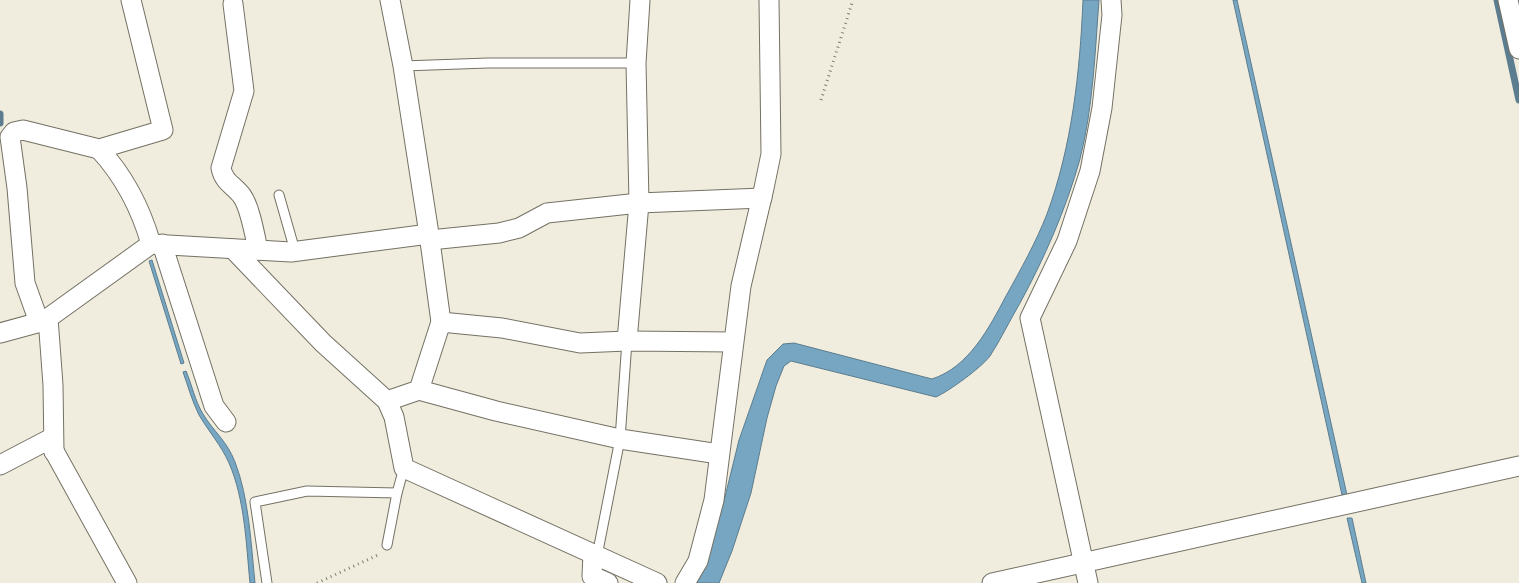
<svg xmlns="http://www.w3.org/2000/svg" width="1519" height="583" font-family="'Alegreya Sans',sans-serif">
  <rect width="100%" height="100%" fill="#f0edde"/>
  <g fill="#76a6c2" stroke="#5c7d8f">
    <path d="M1083,0H1099C1095,53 1093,108 1080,159C1066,209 1045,257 1020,303C1010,320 1001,339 990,356C981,368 949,391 936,397L791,361L784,366L776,386L767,418L751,493L732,551L719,583H694L723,505L739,440L767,360L783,344L794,343L932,379C969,367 989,328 1006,296C1021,269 1036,242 1047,214C1072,146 1080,72 1083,0Z"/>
    <path d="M1233,0H1237L1347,495H1342Z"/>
    <path d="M152,260L184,363L181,364L149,261Z"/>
    <path d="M186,371C192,385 195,401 203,414C214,432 227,441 235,462C249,498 251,544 255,583H250C246,543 245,500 229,463C221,445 209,432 199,415C192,401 188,386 183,372Z"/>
    <path d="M1347,518H1352L1366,583H1362Z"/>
  </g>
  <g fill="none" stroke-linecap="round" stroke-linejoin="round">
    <g stroke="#5c7d8f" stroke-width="7">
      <path d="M1497,0L1519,100"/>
      <path d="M0,114V123"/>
    </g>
    <g stroke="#747164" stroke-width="11">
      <g id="lane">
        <path d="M403,66L488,63H636"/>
        <path d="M279,195L295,251"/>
        <path d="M387,545L397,493"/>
        <path d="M597,556L620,439L627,341"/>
        <path d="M267,583L255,502L307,491L397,493L404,468"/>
      </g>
    </g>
    <g stroke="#747164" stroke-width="21">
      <g id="street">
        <path d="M1508,0L1519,49"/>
        <path d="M233,4L244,91L221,168C224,183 234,185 242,196C250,207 255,236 258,250"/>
        <path d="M99,149C123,175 141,209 151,244"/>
        <path d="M430,240L499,233L519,228L547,213L639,203L762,198"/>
        <path d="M162,244L214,406L226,422"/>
        <path d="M233,249L323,343L387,401L394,417L404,468L657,583"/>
        <path d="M48,318L53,385L54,452"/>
        <path d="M39,322L25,283L17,188L10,137L14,132L23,130L99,149L163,130L131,0"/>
        <path d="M441,322L502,328L580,343L627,341L733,342"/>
        <path d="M0,333L44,321L151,244L291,252L429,234"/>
        <path d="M627,341L639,203L636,63L640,0"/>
        <path d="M419,390L496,411L620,439L719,454"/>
        <path d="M387,401L419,390L441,322L429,234L403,66L390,0"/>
        <path d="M0,465L48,440L127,583"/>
        <path d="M593,554L592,576L608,583"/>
        <path d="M685,583L698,561L714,500L741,286L764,188L771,154L769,0"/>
        <path d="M992,583L1519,466"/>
        <path d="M1088,583L1030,318L1067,241L1090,171L1102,108L1112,15L1111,0"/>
      </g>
    </g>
    <g stroke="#7f7d74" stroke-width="3" stroke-dasharray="1 4" stroke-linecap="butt">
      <path d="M821,100L853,0"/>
      <path d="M317,583L378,555"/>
    </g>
    <use href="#lane" stroke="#fff" stroke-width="9"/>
    <use href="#street" stroke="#fff" stroke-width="19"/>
  </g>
</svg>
